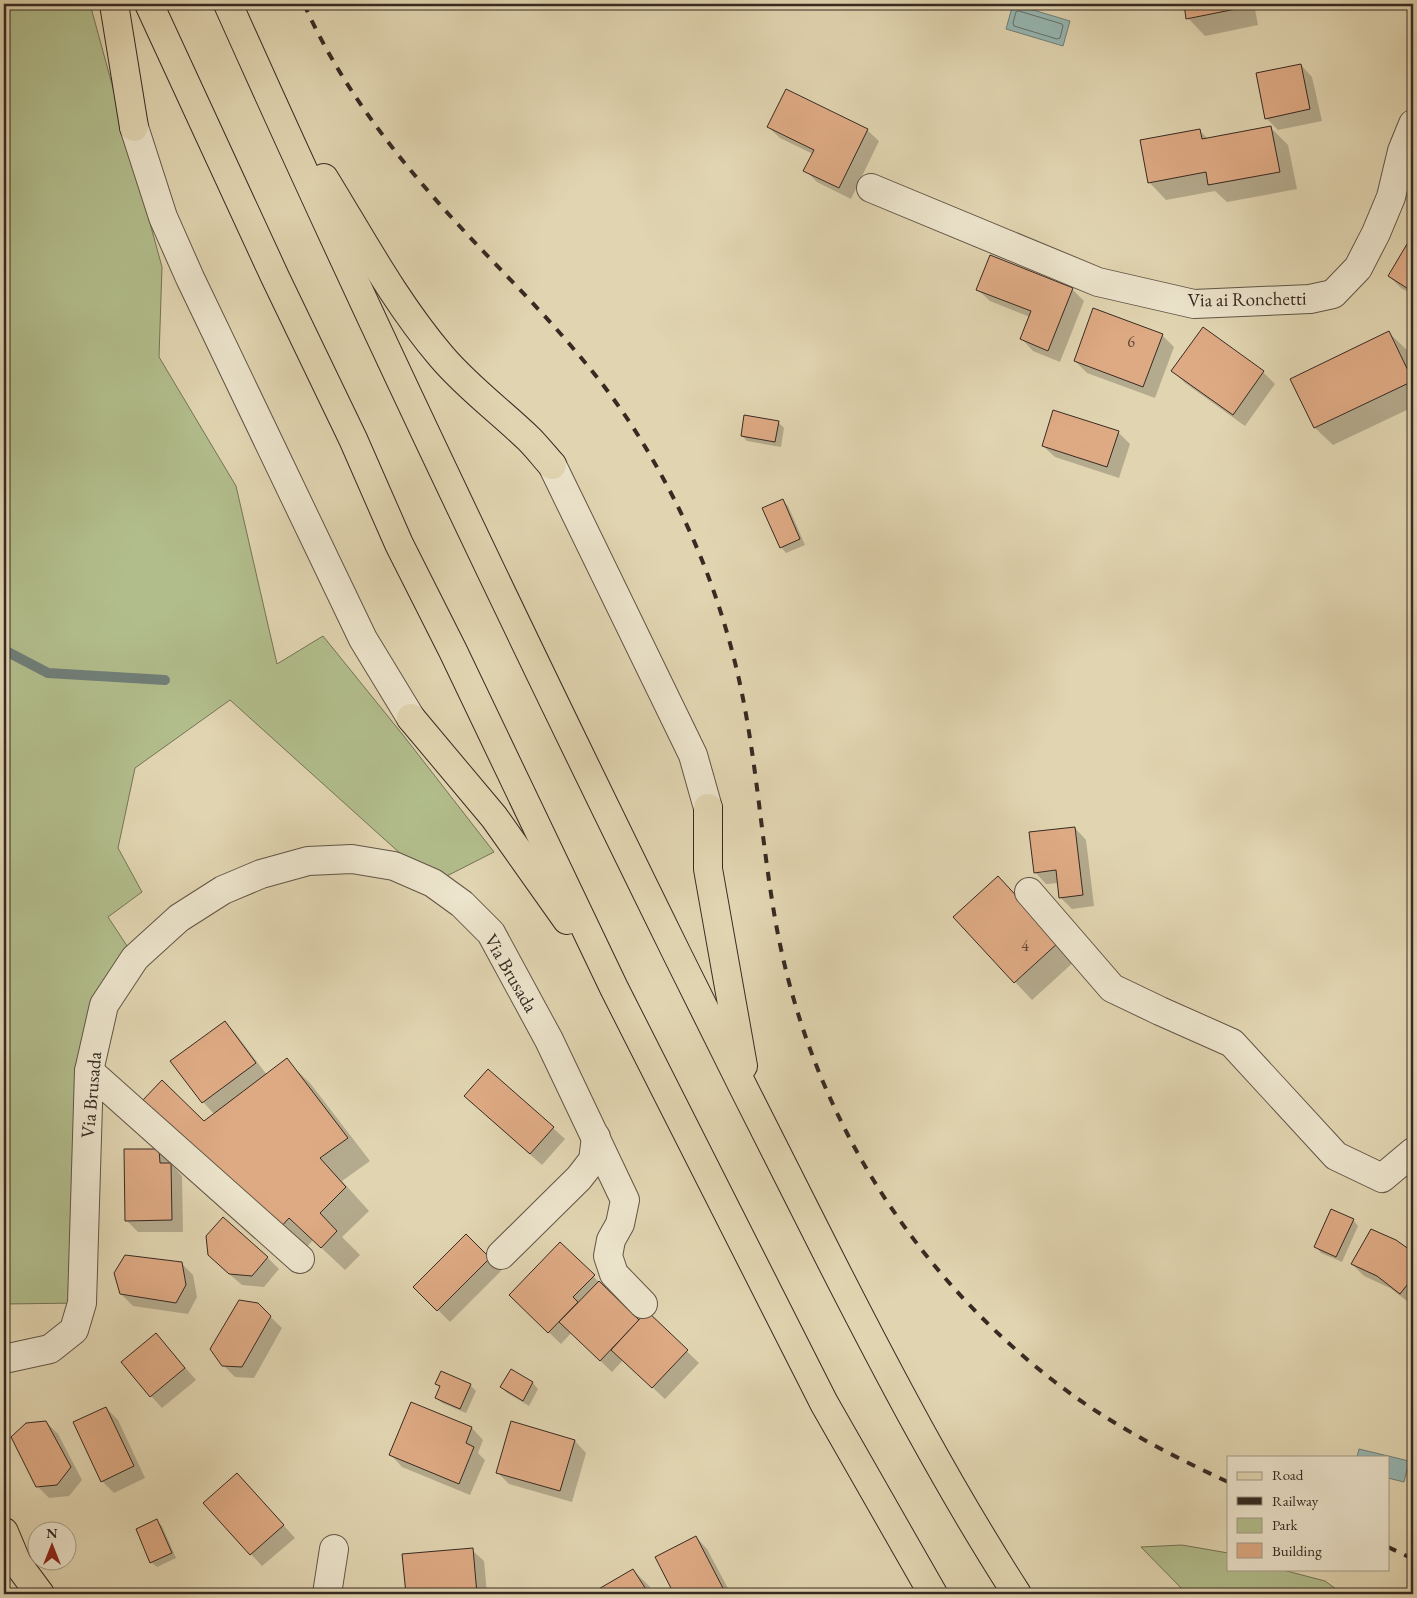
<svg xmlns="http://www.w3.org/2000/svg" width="1417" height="1598" font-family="'EB Garamond',serif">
  <rect width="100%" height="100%" fill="#e1d5b1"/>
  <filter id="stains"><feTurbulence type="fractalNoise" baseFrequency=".004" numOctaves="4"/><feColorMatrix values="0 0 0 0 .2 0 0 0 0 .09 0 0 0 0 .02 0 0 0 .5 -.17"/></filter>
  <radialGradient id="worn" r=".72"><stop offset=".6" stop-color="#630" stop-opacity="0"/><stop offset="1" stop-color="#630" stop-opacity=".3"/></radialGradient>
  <g fill="#b2bd8c" stroke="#747458">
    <path d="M4,4H90L162,267L159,357L236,486L277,664L323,636L403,735L494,852L433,883L230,700L135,768L118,848L142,892L108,917L135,958L104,1005L82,1303L4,1304Z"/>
    <path d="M1182,1545L1228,1553V1569H1279L1325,1581L1343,1594H1187L1141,1547Z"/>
  </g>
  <g fill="#96b7b3" stroke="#707f79">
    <path d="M1013,4L1070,21L1063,46L1006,29Z"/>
    <path d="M1359,1449L1409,1461L1404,1482L1388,1478V1457H1357Z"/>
  </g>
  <g fill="#0003">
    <path d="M1185,4H1254L1258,25L1205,36L1188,18Z"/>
    <path d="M1301,65L1312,77L1322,121L1278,130L1266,118Z"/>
    <path d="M768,127L867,130L879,141L851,199L817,182L805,170L813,154L780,138Z"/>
    <path d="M1271,128L1288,145L1297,189L1227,202L1215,191L1166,200L1149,182L1199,130L1208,139Z"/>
    <path d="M1413,236V295L1401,288L1389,276Z"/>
    <path d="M1072,289L1084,301L1060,362L1033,351L1022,339L1030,317L990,301L978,290Z"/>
    <path d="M1203,329L1263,372L1275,384L1245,426L1185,383L1173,371Z"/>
    <path d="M1389,333L1407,350L1413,364V407L1333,445L1315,428L1292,379Z"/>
    <path d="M1162,335L1174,347L1155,398L1087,373L1075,361Z"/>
    <path d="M778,422L784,428L781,447L747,441L742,436Z"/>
    <path d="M1118,432L1130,444L1119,478L1055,457L1043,446Z"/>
    <path d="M783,501L788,506L805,545L786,553L781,547Z"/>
    <path d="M1075,828L1086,840L1094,906L1072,909L1060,897L1059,883L1046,884L1035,872Z"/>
    <path d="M998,877L1076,960L1032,1000L1015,982Z"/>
    <path d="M225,1022L236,1034L267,1075L286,1060L310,1083L370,1161L342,1181L369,1211L342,1237L360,1255L345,1270L313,1240L304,1250L167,1124L204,1123L215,1115L203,1102L172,1061Z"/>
    <path d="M477,1107L553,1128L565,1139L542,1165Z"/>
    <path d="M159,1151L182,1176L183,1232H138L126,1220Z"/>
    <path d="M1353,1220L1358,1226L1342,1262L1321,1253L1316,1247Z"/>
    <path d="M466,1235L501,1271L450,1322L415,1287Z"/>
    <path d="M1395,1241L1413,1253L1412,1305L1390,1288L1364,1276L1352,1264Z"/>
    <path d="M560,1244L640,1322L647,1313L699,1363L665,1399L623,1360L612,1372L571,1333L561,1344L510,1295Z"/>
    <path d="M267,1257L279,1269L264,1287L242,1285L221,1267Z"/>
    <path d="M181,1263L193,1275L197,1297L188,1314L133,1306L121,1294Z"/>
    <path d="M257,1304L282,1328L254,1378L235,1377L223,1365Z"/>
    <path d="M156,1334L196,1380L162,1408L151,1396Z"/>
    <path d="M511,1371L533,1383L538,1389L529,1406L507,1393L501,1387Z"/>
    <path d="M436,1384L470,1385L476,1391L466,1413L442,1403L436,1398L441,1388Z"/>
    <path d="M412,1404L472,1428L483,1440L478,1453L485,1460L470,1495L402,1467L391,1455Z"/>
    <path d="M106,1408L118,1420L145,1478L114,1493L102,1481Z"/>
    <path d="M46,1422L58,1434L82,1480L69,1496L49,1498L37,1486Z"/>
    <path d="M511,1423L575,1441L586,1453L572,1502L509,1484L497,1472Z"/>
    <path d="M237,1474L295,1538L262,1566L205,1504Z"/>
    <path d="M157,1521L162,1526L176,1558L157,1567L151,1562Z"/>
    <path d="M696,1537L707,1549L731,1594H675L656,1557Z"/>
    <path d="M472,1550L484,1561L487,1594H407L404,1555Z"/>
    <path d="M633,1570L651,1588L655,1594H593Z"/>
  </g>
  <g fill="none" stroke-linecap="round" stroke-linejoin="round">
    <path stroke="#66706b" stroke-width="1" d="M1019,11L1062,24L1063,26L1060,38L1057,39L1014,26L1013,23L1016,12Z"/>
    <path stroke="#707f79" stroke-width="10" d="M4,650L48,673L165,680"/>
  </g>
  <g fill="#deaa84" stroke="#372a23">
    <path d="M1184,4H1241V8L1186,19Z"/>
    <path d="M1301,64L1310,109L1265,119L1256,73Z"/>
    <path d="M786,89L868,129L839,188L803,171L814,150L767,127Z"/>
    <path d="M1271,126L1280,172L1208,185L1206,172L1148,183L1140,140L1200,129L1202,139Z"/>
    <path d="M1413,234V292L1388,276Z"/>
    <path d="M990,255L1073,288L1048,351L1020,339L1031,311L976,290Z"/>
    <path d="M1093,308L1163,334L1143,387L1074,361Z"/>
    <path d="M1203,327L1264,371L1233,415L1171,371Z"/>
    <path d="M1389,331L1413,381L1314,428L1290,379Z"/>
    <path d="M1053,410L1119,431L1107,467L1042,446Z"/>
    <path d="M744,415L779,421L775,442L741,436Z"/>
    <path d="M783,499L800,539L780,548L762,508Z"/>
    <path d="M1413,626V638L1408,635Z"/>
    <path d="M1075,827L1083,895L1059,898L1056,870L1034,873L1029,832Z"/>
    <path d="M998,876L1059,942L1014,983L953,917Z"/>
    <path d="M225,1021L256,1063L202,1103L170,1061Z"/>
    <path d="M287,1058L348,1138L320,1158L346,1187L320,1213L337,1231L321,1248L289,1218L280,1228L142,1101L162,1080L204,1121Z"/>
    <path d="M488,1069L554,1127L530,1154L464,1096Z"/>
    <path d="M124,1149H159L160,1163H171L172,1220L125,1221Z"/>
    <path d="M1331,1209L1354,1219L1336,1257L1314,1247Z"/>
    <path d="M223,1217L268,1257L252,1276L229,1274L208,1255L206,1236Z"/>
    <path d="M1371,1229L1396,1240L1413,1252V1288L1407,1285L1400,1294L1377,1276L1351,1264Z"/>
    <path d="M466,1234L490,1258L437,1311L413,1287Z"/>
    <path d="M560,1242L595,1275L573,1297L578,1302L548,1333L509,1295Z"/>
    <path d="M125,1255L182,1262L186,1285L176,1303L120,1294L114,1273Z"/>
    <path d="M599,1281L639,1320L600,1361L559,1322Z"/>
    <path d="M239,1300L258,1303L271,1316L242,1367L222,1366L210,1349Z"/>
    <path d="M647,1311L688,1350L652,1388L611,1350Z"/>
    <path d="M156,1333L185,1368L150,1397L121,1362Z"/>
    <path d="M511,1369L533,1382L523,1401L500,1387Z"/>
    <path d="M441,1371L471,1384L460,1409L435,1398L440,1386L435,1384Z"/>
    <path d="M411,1402L472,1427L466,1443L474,1447L459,1484L389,1455Z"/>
    <path d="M106,1407L134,1466L101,1482L73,1422Z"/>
    <path d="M46,1421L71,1467L57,1485L36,1487L11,1437L26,1423Z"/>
    <path d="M511,1421L575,1440L560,1491L496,1473Z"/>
    <path d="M237,1473L284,1525L250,1555L203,1503Z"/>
    <path d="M157,1519L172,1553L150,1563L136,1529Z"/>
    <path d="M696,1536L726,1594H674L655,1557Z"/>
    <path d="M473,1548L477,1594H406L402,1554Z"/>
    <path d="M633,1569L649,1594H590Z"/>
    <path d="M159,1592L217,1594H159Z"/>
  </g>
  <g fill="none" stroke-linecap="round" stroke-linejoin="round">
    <g stroke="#625546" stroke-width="30">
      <g id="minor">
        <path d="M134,127L163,217L190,278L363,639L411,718"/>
        <path d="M871,188L1098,282L1194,304L1310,299L1333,294L1358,268L1376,233L1391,197L1402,151L1413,124"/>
        <path d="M552,465L693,755L708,808"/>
        <path d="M1029,892L1112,988L1160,1011L1232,1043L1336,1156L1382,1178L1413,1152"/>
        <path d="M89,1071L300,1259"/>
        <path d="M501,1255L579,1178L593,1160L596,1137"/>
        <path d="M4,1359L50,1349L74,1330L82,1303L89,1071L104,1005L135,958L179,918L223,890L261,874L308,861L352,859L394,866L433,883L462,904L491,933L549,1040L625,1200L620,1224L611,1240L608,1256L614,1274L643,1304"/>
        <path d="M327,1594L334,1549"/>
      </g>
    </g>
    <g stroke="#372a23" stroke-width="30">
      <path id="major" d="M4,1532L17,1563L40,1594"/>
    </g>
    <g stroke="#372a23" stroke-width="30">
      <g id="highway">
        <path d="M114,4L134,127"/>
        <path d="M149,4L275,277L353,439L399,544L453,651L614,988L824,1403L933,1594"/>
        <path d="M228,4C371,324 523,641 678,956C728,1057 779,1159 830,1259C888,1373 948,1487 1017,1594"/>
        <path d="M324,178C361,238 395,302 441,356C467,387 500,411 529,439C537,447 544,456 552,465"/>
        <path d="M411,718L494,817L567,920"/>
        <path d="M708,808V869L743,1066"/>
      </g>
    </g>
    <use href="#minor" stroke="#ece4cc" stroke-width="28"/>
    <use href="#major" stroke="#e1d5b1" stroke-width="28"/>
    <use href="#highway" stroke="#e1d5b1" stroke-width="28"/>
    <g stroke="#372a23" stroke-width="4" stroke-dasharray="9 9" stroke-linecap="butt">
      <path d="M304,4C340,85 394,154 453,219C494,264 538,306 577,353C611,392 640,435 664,480C698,542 722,606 738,675C755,749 760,825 772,900C801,1093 901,1263 1055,1382C1108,1423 1168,1454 1228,1482"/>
      <path d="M1388,1547L1413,1559"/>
    </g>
  </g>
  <g text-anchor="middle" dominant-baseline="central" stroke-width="4.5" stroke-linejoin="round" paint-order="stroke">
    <g font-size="16" fill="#614a3b">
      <text x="1131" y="341">6</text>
      <text x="1025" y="945">4</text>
    </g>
    <g font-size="19" fill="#372a23" stroke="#ece4cc">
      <text transform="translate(1247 299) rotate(-1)">Via ai Ronchetti</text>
      <text transform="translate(511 973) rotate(60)">Via Brusada</text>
      <text transform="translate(91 1095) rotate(-85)">Via Brusada</text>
    </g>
  </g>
  <rect width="1417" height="1598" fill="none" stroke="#e1d5b1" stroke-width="20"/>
  <rect x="5" y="5" width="1407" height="1588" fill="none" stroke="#372a23" stroke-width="2.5"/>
  <rect x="10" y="10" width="1397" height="1578" fill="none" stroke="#372a23"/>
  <rect x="1227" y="1456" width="162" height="115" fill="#ece4cc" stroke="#a49a88"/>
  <rect x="1237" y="1472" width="25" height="8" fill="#e1d5b1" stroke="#a49a88"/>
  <text x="1272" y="1480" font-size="15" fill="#372a23">Road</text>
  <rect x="1237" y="1497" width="25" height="8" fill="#372a23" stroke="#a49a88"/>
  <text x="1272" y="1506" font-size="15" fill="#372a23">Railway</text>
  <rect x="1237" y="1518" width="25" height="15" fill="#b2bd8c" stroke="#a49a88"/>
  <text x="1272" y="1530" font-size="15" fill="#372a23">Park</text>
  <rect x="1237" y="1543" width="25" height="15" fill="#deaa84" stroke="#a49a88"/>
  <text x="1272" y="1556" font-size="15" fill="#372a23">Building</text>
  <g transform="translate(52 1546)"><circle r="24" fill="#ece4cc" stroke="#a49a88"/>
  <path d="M0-4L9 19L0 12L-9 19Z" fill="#8f2418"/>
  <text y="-8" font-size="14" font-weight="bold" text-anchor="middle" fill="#372a23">N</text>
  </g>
  <rect width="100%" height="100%" filter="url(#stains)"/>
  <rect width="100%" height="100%" fill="url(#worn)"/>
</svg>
